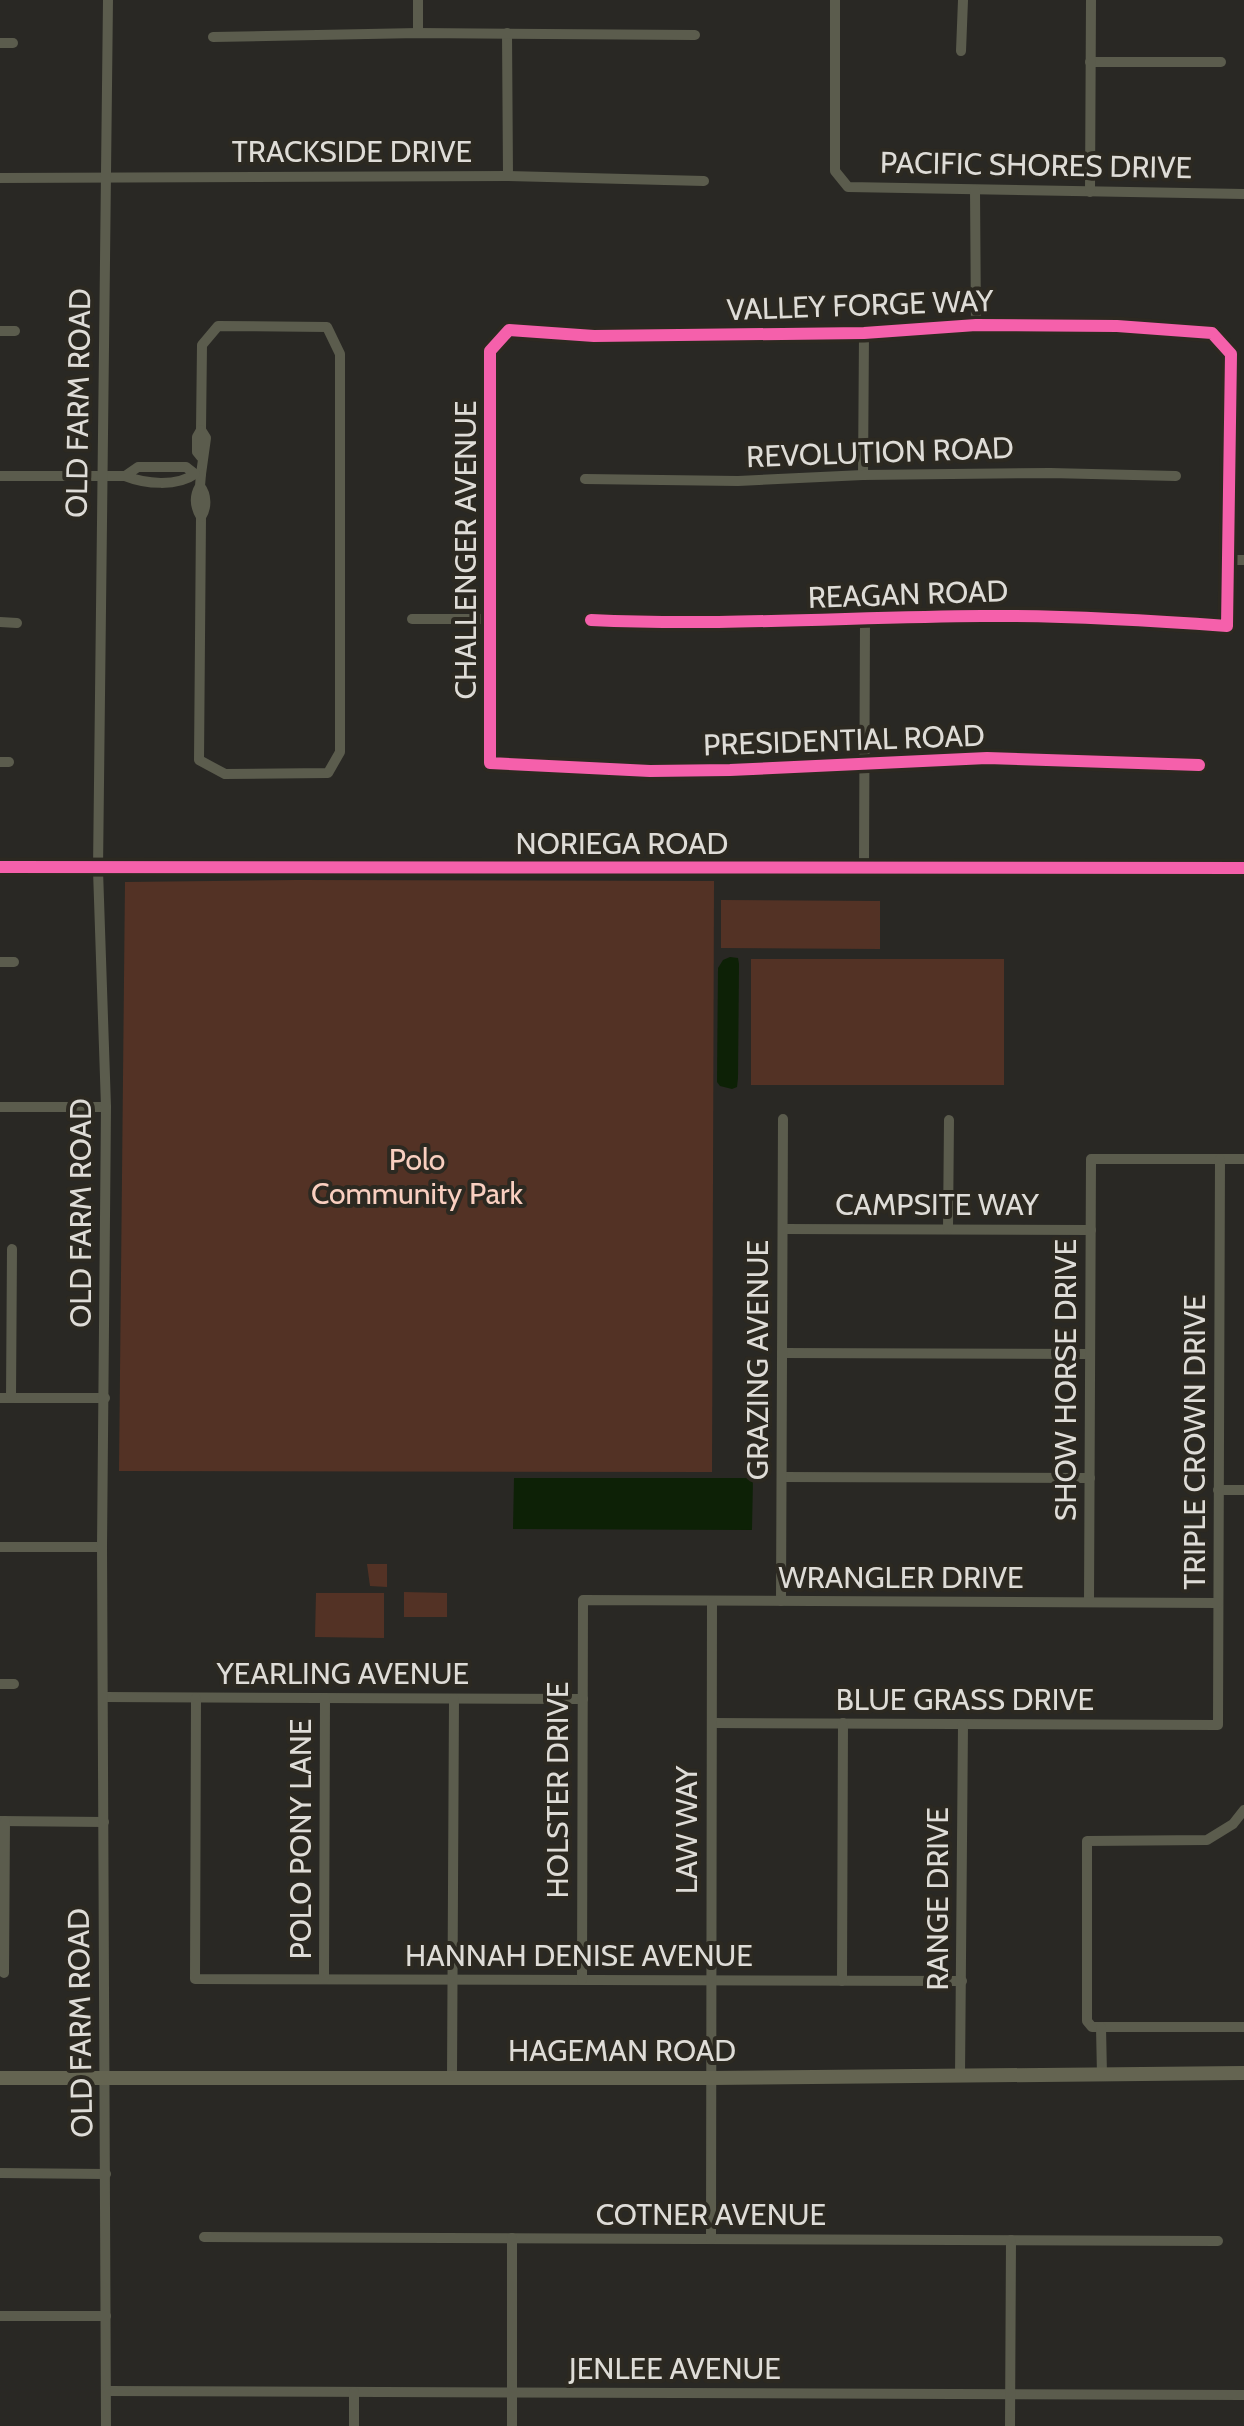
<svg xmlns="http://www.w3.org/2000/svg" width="1244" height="2426" font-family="Cabin,sans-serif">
  <rect width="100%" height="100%" fill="#292824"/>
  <g fill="#533225">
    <path d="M297,880L714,881L712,1472L119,1471L125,882Z"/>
    <path d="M721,900L880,901V949L721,948Z"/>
    <rect x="751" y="959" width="253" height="126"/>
    <path d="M367,1564H387V1587L370,1586Z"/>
    <path d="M404,1592L447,1593V1617H404Z"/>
    <path d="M316,1593H384V1638L315,1637Z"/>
  </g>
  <g fill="#0d2106">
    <path d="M730,957L738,958L739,964L738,1078L737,1087L732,1089L720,1086L717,1082L718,968L723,960Z"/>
    <path d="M514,1478H753L752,1530L513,1529Z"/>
  </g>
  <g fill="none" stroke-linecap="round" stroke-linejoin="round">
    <g stroke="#5b5c4d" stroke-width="10">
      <path d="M835,0V171L848,187L1244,194"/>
      <path d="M418,33V0"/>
      <path d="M507,33L508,176"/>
      <path d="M213,37L418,33L695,35"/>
      <path d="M0,43H13"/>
      <path d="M961,51L963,0"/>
      <path d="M1090,62H1221"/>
      <path d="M0,178L508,176L704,181"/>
      <path d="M975,190L976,325"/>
      <path d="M1090,192L1091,0"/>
      <path d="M0,331H15"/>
      <path d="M201,430L202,345L218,326L327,327L340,354V752L328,773L225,774L199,760L201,517"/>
      <path d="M201,457L197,452V437L201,430L206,438L201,474"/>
      <path d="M195,474H201L200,486C207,495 207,508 201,517C195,507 194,496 200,486"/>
      <path d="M863,475L864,333"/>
      <path d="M0,476H125C145,484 177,487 195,474L186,467H138L125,476"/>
      <path d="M585,479L738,481L863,475L1050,473L1176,476"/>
      <path d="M1227,560H1244"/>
      <path d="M412,619H490"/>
      <path d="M591,620C722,626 851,617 982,616C1064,615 1145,620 1227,626L1231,354L1212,333L1117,326L976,325L864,333L594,336L509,330L490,351V763L650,771L730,770L987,758L1199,765"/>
      <path d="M0,622L17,623"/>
      <path d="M0,762H9"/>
      <path d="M0,867L1244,868"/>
      <path d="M864,867L865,620"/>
      <path d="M0,962H14"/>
      <path d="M0,1107H106"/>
      <path d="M783,1229L1091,1230"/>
      <path d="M948,1229L949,1120"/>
      <path d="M782,1353L1090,1354"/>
      <path d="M0,1398H105"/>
      <path d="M11,1398L12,1249"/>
      <path d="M782,1477L1090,1478"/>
      <path d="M1218,1490H1244"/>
      <path d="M0,1547H102"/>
      <path d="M781,1601L783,1119"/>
      <path d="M1089,1602L1091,1159H1244"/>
      <path d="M0,1684H14"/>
      <path d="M104,1697L583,1699"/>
      <path d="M196,1698L195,1979L962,1981"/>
      <path d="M712,1723L1218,1725L1220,1159"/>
      <path d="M1244,1810L1233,1824L1207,1840L1087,1841V2021L1092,2027H1244"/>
      <path d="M0,1821L104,1822"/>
      <path d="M4,1973L5,1821"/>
      <path d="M324,1979L325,1698"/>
      <path d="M582,1980L583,1600L1218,1603"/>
      <path d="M842,1981L843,1723"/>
      <path d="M1101,2027L1102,2075"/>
      <path d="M960,2076L963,1724"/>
      <path d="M452,2077L454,1699"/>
      <path d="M0,2173L106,2174"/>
      <path d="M204,2237L1218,2241"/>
      <path d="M711,2239L712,1601"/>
      <path d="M0,2316H106"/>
      <path d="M106,2391L1244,2395"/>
      <path d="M106,2426L102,1547L106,1107L98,870L108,0"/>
      <path d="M354,2426V2392"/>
      <path d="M512,2426V2238"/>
      <path d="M1010,2426L1011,2240"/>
    </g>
    <path stroke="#646451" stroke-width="14" d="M0,2078H712L1244,2073"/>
    <g stroke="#2c2921" stroke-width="19">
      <g id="cycleway">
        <path d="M591,620C722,626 851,617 982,616C1064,615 1145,620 1227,626L1231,354L1212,333L1117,326L976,325L864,333L594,336L509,330L490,351V763L650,771L730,770L987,758L1199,765"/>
        <path d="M0,867L1244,868"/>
      </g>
    </g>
    <use href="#cycleway" stroke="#f560ab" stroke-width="12"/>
  </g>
  <g text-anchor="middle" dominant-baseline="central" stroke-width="8" stroke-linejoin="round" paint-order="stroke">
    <g font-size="30" fill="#dedcd7" stroke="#2c2921">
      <text x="352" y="151">TRACKSIDE DRIVE</text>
      <text transform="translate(1036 165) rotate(1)">PACIFIC SHORES DRIVE</text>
      <text transform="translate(860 305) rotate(-2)">VALLEY FORGE WAY</text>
      <text transform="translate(78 403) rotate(-89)">OLD FARM ROAD</text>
      <text transform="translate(880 452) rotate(-2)">REVOLUTION ROAD</text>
      <text transform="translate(465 550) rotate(-90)">CHALLENGER AVENUE</text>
      <text transform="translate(908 594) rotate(-2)">REAGAN ROAD</text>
      <text transform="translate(844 740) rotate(-2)">PRESIDENTIAL ROAD</text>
      <text x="622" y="843">NORIEGA ROAD</text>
      <text x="937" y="1204">CAMPSITE WAY</text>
      <text transform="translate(80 1213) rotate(-90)">OLD FARM ROAD</text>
      <text transform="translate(757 1360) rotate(-90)">GRAZING AVENUE</text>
      <text transform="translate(1065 1380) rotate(-90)">SHOW HORSE DRIVE</text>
      <text transform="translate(1194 1442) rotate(-90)">TRIPLE CROWN DRIVE</text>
      <text x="901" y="1577">WRANGLER DRIVE</text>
      <text x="343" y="1673">YEARLING AVENUE</text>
      <text x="965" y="1699">BLUE GRASS DRIVE</text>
      <text transform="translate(557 1790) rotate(-90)">HOLSTER DRIVE</text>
      <text transform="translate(686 1830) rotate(-90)">LAW WAY</text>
      <text transform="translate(300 1839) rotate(-90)">POLO PONY LANE</text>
      <text transform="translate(937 1899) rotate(-90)">RANGE DRIVE</text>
      <text x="579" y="1955">HANNAH DENISE AVENUE</text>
      <text transform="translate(80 2023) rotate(-91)">OLD FARM ROAD</text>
      <text x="622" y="2050">HAGEMAN ROAD</text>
      <text x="711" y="2214">COTNER AVENUE</text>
      <text x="675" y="2368">JENLEE AVENUE</text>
    </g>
    <g font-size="30" fill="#f9cfc0" stroke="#2c2921">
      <text x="417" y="1159">Polo<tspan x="417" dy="34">Community Park</tspan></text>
    </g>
  </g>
</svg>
